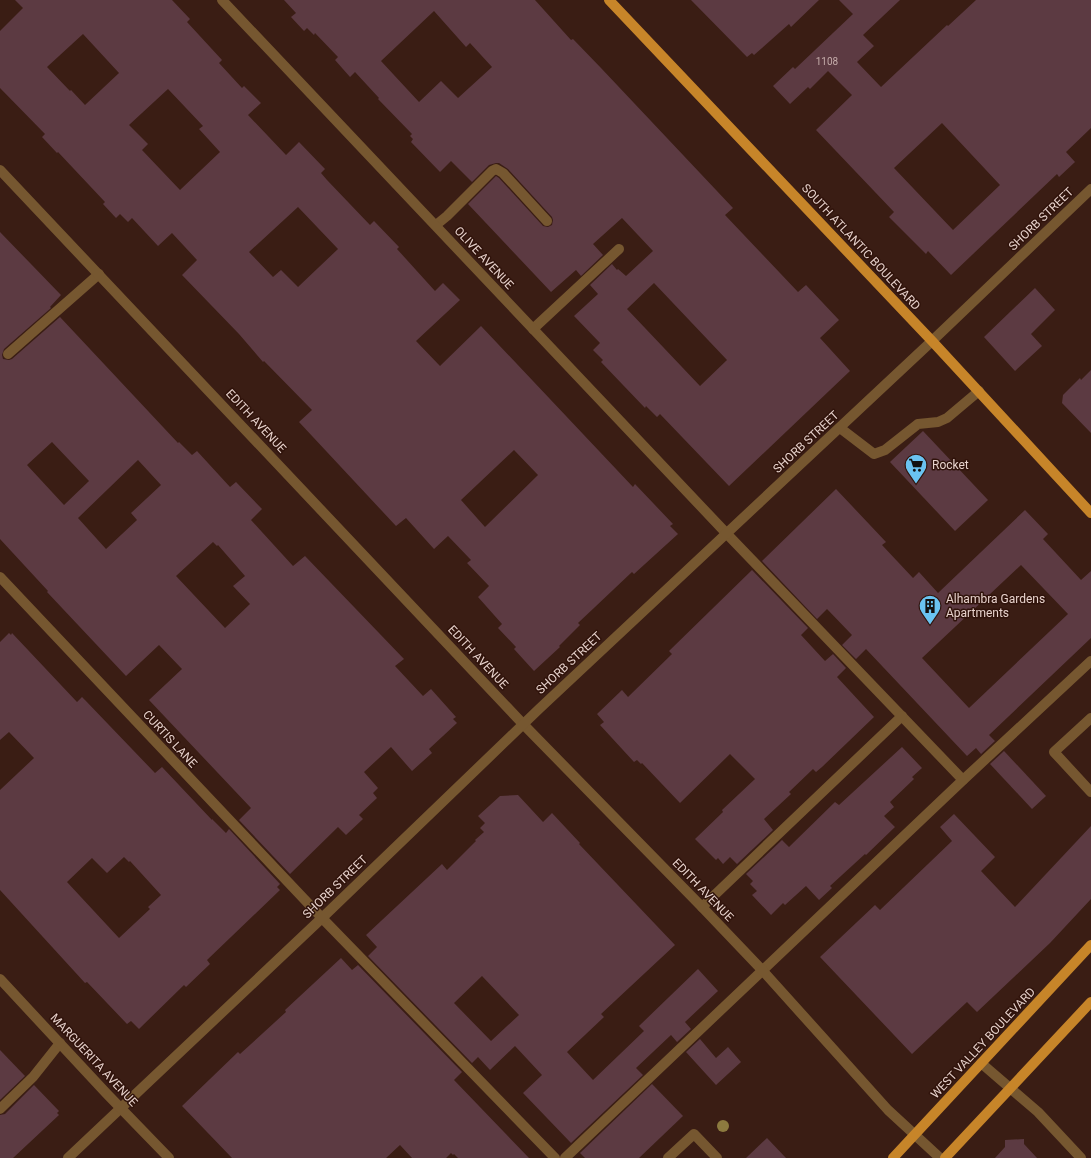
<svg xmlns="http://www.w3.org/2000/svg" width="1091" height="1158" font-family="Roboto,sans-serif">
  <rect width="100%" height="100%" fill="#3a1d14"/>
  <g fill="#5c3a42" fill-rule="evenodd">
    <path d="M15,0H172L190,19L187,22L222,60L219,63L242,88L244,86L261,103L248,115L286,155L299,142L325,169L321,173L327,180L370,225L374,221L399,247L397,249L435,291L443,283L460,300L416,341L440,366L481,326L633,487L635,484L673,524L670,526L678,534L634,574L632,572L595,607L578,623L580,625L559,646L560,647L534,671L514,649L516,647L498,628L502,624L478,597L489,586L467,563L471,560L448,536L434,549L406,518L396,526L299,422L312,410L264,361L263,362L239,334L182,275L197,260L172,233L158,246L132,218L128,222L120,214L116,218L103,204L105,202L58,152L57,153L42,137L45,134L0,88V31L23,8ZM83,34L119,73L85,105L71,90L70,91L47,67ZM168,89L203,126L199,129L220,152L180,190L142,150L148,144L129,125ZM298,207L338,249L298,287L281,270L273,277L249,252ZM514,450L538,475L485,527L461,500Z"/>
    <path d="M284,0H535L571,40L573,39L601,68L733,208L725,215L798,292L806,285L839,320L820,338L850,371L729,486L660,414L657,417L646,406L645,408L601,362L603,360L593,350L600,343L574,316L598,294L590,285L612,264L617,270L618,269L626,276L653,251L622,218L593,244L603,255L581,276L576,270L551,292L468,204L496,176L499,178L543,226L548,227L552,225L553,220L552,217L508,169L499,163H496L489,165L472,182L451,161L440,172L411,142L413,139L410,136L412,134L378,99L379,98L355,72L350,77L335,60L338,57L315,33L314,35L307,28L304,31L291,17L296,13ZM434,11L466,47L470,43L492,67L458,98L441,81L419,102L381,61ZM654,283L727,360L700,386L627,309Z"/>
    <path d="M691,0H819L791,27L789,24L754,55L752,53L747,57Z"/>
    <path d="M839,0H900L863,35L874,46L857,62L881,87L947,25L948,26L976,0H1091V128L1066,152L1075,162L1059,177L1057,174L951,275L928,251L926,254L889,217L894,212L816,130L852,95L828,71L810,89L808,87L790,104L773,86L793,67L795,69L853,14ZM942,123L1000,185L953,230L894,168Z"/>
    <path d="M0,232L61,295L50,307L51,308L4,349L2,355L3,359L9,360L12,359L60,317L178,443L179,442L192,455L197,451L230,487L236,482L262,509L251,520L293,566L305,556L404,659L395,666L423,696L431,689L456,717L453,719L457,723L429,749L432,753L412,771L391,747L364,772L378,788L373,793L377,798L359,815L363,819L346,835L338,827L290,874L239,820L251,808L149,700L182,669L159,645L126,676L47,592L48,591L0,539ZM52,442L89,481L64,505L27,465ZM138,460L161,485L131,513L137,520L106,549L78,518ZM213,542L217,546L218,545L245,576L233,586L250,604L225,628L176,576Z"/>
    <path d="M1035,288L1055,310L1031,334L1042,346L1015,371L984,337Z"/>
    <path d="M1091,370V433L1062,403L1063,395L1080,378L1081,380Z"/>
    <path d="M923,431L988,500L955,531L890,462Z"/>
    <path d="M836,489L886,542L882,545L913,578L919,572L938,593L1025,510L1048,534L1043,539L1081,580L1091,571V638L989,735L995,741L981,754L976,748L967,756L866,649L856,659L842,645L852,635L827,609L817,619L762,561ZM1021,565L1068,614L969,708L922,658Z"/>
    <path d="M752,570L808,628L801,635L825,661L833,654L846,668L837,677L874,717L822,767L816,772L813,769L789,792L791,794L764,819L773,830L737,864L730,857L723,864L718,858L716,860L695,839L723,812L722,810L755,779L730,754L680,803L642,763L641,764L637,760L634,762L600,725L604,722L597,714L622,690L628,697L672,654L669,651Z"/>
    <path d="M9,633L11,635L12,633L77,702L82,697L85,700L155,773L162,767L212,820V819L226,833L229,829L280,884L277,887L280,890L207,960L210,964L186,987L184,985L139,1029L131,1021L127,1024L87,982L85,983L0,890V790L34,758L9,732L0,740V642ZM124,857L129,862L130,861L161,895L148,907L150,909L119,938L67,882L92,858L107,873Z"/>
    <path d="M902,747L922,768L912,777L914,779L890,802L894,807L884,816L895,827L866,855L865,854L830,886L832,888L819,900L806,886L785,905L783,903L771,915L752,895L757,891L750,884L753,881L746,874L782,840L789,847L835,802L839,805Z"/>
    <path d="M1004,751L1046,796L1032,809L990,764Z"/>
    <path d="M518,795L543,822L552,813L580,843L579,844L675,945L601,1014L604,1017L567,1052L593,1080L644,1031L639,1026L698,969L718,991L685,1022L691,1029L677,1042L671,1035L636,1068L643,1075L571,1143L523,1093L542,1075L515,1046L490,1070L478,1057L472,1063L368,956L377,947L366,935L442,864L447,870L476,841L475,840L484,832L480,828L485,823L478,816L500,796ZM482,976L519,1015L491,1041L454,1003Z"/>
    <path d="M954,814L995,857L981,871L1015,907L1091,826V899L1050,943L977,1012L967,1002L912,1054L820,957L875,905L880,910L952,841L940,827Z"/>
    <path d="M341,958L352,970L358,965L462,1072L454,1080L529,1158H458L454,1154L453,1155L451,1153L446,1158H412L400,1145L386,1158H232L182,1106L238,1052L240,1054L286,1012L285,1010Z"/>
    <path d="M700,1039L716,1058L728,1047L741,1062L716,1085L686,1052Z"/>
    <path d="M0,1050L25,1076L0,1100Z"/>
    <path d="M652,1084L683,1116L639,1158H585L580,1153Z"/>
    <path d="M34,1085L59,1111L57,1113L59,1115L13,1158H0V1115L5,1114Z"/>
    <path d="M767,1138L786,1158H746Z"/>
    <path d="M1024,1139V1144L1037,1158H995L1005,1147V1140Z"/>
  </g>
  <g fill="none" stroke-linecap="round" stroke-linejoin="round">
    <g stroke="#765730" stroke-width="10">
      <path d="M436,225L447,216L492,171L496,169L503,173L547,221"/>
      <path d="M533,329L619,249"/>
      <path d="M8,354L99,274"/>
      <path d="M840,428L874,454L885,450L918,424L938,422L947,418L979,391"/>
      <path d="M727,534L963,780"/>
      <path d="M0,577L322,918L555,1158"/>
      <path d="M1091,718L1054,752L1091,792"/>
      <path d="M702,907L902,716"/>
      <path d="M0,1109L33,1077L60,1043"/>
      <path d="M565,1158L963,780L1091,661"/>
      <path d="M668,1158L694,1134L717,1158"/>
    </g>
    <g stroke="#765730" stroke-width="10">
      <path d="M222,0L727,534"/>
      <path d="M0,170L523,724L702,907L763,971L888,1110L940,1158"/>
      <path d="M981,1063L1038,1112L1081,1158"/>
      <path d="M68,1158L322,918L539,709L932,341L1091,189"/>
    </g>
    <path stroke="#765730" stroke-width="10" d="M0,979L107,1094L169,1158"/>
    <g stroke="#c78529" stroke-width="10">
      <path d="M609,0L932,341L1091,513"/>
      <path d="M893,1158L1091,945"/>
      <path d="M945,1158L1091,1002"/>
    </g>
  </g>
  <circle fill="#8c7a3f" cx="723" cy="1126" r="6"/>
  <defs>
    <g id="supermarket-pin" transform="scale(1.15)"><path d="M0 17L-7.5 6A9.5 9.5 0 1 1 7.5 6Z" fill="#6ac3f1" stroke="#30130b"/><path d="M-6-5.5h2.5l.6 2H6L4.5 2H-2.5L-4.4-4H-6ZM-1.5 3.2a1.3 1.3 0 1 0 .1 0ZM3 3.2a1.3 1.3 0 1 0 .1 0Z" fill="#111"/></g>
    <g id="building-pin" transform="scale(1.15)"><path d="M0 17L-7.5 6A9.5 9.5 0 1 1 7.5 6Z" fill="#6ac3f1" stroke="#30130b"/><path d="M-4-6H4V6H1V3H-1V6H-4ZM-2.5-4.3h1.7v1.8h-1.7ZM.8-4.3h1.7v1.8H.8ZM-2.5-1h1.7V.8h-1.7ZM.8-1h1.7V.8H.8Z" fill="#111"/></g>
  </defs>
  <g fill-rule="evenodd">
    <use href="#supermarket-pin" x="916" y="465"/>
    <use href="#building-pin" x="930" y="606"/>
  </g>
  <g text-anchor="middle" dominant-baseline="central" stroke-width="3" stroke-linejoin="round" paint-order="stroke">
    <g font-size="10" fill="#c4acaa">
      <text x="827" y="61">1108</text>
    </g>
    <g font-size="12" fill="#e7d2cc" stroke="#30130b">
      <text transform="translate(1041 219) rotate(-44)">SHORB STREET</text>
      <text transform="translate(861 247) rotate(47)">SOUTH ATLANTIC BOULEVARD</text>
      <text transform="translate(484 258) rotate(47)">OLIVE AVENUE</text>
      <text transform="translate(256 421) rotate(47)">EDITH AVENUE</text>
      <text transform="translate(806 442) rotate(-43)">SHORB STREET</text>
      <text transform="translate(478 657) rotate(47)">EDITH AVENUE</text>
      <text transform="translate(569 663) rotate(-43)">SHORB STREET</text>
      <text transform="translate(170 739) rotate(47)">CURTIS LANE</text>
      <text transform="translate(335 887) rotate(-44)">SHORB STREET</text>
      <text transform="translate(703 890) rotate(46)">EDITH AVENUE</text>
      <text transform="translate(983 1043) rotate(-47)">WEST VALLEY BOULEVARD</text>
      <text transform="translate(94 1060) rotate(47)">MARGUERITA AVENUE</text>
    </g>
    <g font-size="12" fill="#e7d2cc" stroke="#30130b" text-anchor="start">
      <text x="932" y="465">Rocket</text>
      <text x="946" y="599">Alhambra Gardens<tspan x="946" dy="14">Apartments</tspan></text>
    </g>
  </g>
</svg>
